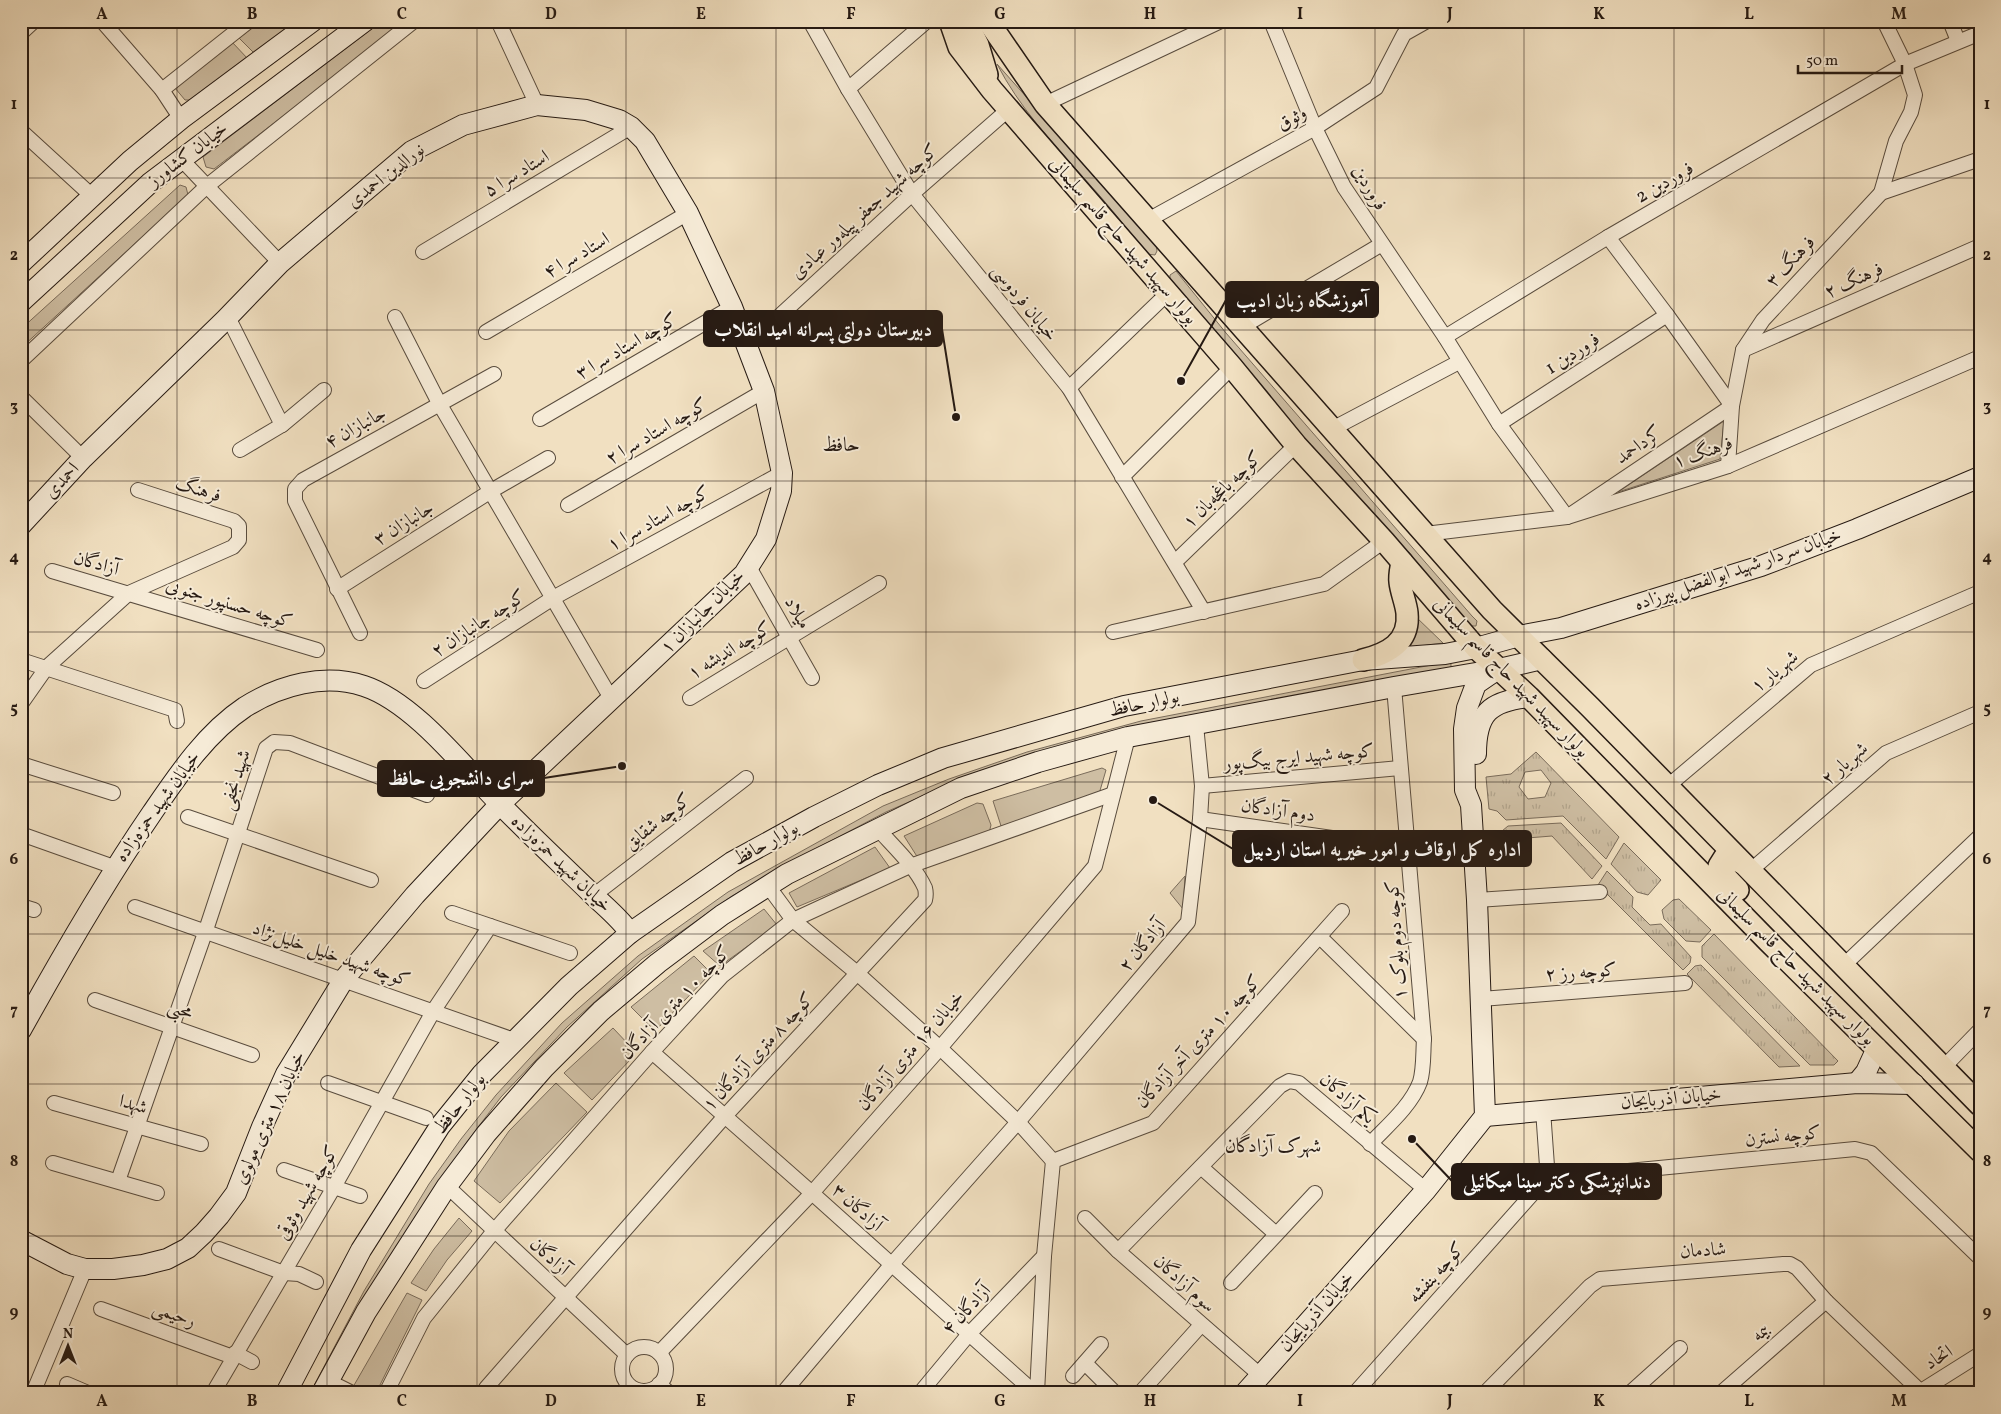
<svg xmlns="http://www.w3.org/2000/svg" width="2001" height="1414" font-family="Vollkorn,Amiri,serif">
  <defs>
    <pattern id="park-tufts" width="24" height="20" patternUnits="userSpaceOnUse" patternTransform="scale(1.25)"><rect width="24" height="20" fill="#cebea3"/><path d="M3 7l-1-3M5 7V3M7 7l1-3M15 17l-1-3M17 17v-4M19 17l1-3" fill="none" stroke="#b1a38b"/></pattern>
  </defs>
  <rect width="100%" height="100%" fill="#f1e0c1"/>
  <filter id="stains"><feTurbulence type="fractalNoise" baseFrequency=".004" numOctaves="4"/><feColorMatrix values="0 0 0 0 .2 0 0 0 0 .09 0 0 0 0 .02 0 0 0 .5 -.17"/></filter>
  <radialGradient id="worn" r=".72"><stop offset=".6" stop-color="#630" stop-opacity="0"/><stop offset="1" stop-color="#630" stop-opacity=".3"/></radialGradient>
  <g fill="#cebea3" stroke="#7a6c5b">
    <path d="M261,21H297L255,54L239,38Z"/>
    <path d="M382,21H404L402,25L214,169L206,167L203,157Z"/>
    <path d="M232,42L248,59L192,100H185L175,88Z"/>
    <path d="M997,64L1156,243L1157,251L1155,255L1147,254C1127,228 1106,202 1083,177C1051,141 1019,107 997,64Z"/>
    <path d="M180,185L186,187L188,195L21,348V329Z"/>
    <path d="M1176,271L1226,333L1472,616L1477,621L1476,626H1472L1468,623C1366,511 1266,397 1170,279V275Z"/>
    <path d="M1724,421L1720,459L1618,492Z"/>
    <path d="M1415,616L1443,643L1405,648Z"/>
    <path d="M1447,662L1451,664V667L1444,669L952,783L886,812L802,856L732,896L642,959L567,1027L501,1097L466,1143L436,1187L317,1393H310L364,1291L429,1184L461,1139L496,1095L562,1023L638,956L728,892L883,806L949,779L1027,752L1141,721Z"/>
    <path d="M1102,768L1106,770L1099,794L1002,829L993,801Z"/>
    <path d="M977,803L983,804L991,825L989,833L918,858L904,836Z"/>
    <path d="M875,847L890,868L797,907L789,893Z"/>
    <path d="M1185,876L1183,909L1170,893Z"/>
    <path d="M764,909L777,925L720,966L703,951Z"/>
    <path d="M694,956L711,973L655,1031L631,1007Z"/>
    <path d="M613,1028L630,1046L633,1052L631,1059L592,1100L564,1073Z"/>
    <path d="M556,1083L587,1112L500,1203L474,1181L509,1131Z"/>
    <path d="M459,1218L472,1231L447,1260L426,1291L411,1283L434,1249Z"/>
    <path d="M407,1293L422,1300L376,1393H365L353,1387Z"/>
  </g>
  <g fill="url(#park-tufts)" stroke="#7a6c5b" fill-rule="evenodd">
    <path d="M1536,752L1619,837L1606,859L1563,816L1506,820L1497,811L1489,809L1486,777L1511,774ZM1541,770L1551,783L1545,797L1528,799L1519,787L1525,772Z"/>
    <path d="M1561,823L1602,866L1592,879L1552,836L1490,841L1508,826Z"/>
    <path d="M1624,843L1661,880L1648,895L1637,892L1611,864Z"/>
    <path d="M1607,871L1633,897L1632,907L1650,925L1661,924L1691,957L1690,963L1683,970L1598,885Z"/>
    <path d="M1679,899L1711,930L1700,942L1686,941L1664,919L1662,910L1673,900Z"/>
    <path d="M1714,934L1838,1061L1834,1065H1810L1702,957V946Z"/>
    <path d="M1701,965L1800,1066L1779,1067L1687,974L1695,966Z"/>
  </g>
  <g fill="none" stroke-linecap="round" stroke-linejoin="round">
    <g stroke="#594c3e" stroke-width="16">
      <g id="street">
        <path d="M102,21L162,90L181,119"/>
        <path d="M498,21L537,105"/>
        <path d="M810,21L848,89L912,194L1069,388L1204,612"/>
        <path d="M1271,21L1315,128L1344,187L1445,337L1499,424L1567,517L1732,406L1667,315L1608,237"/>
        <path d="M1950,21L1958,41"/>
        <path d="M21,33L34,21"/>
        <path d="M848,89L927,21"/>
        <path d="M162,90L249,21"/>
        <path d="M1045,104L1221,21"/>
        <path d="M21,131L92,196"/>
        <path d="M182,160L280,263"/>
        <path d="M1881,193L1896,141L1911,112L1915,95L1905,64L1884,21"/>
        <path d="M1148,220L1315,128L1376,88L1404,34L1427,21"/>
        <path d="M423,252L631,127"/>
        <path d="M228,317L282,425L240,450"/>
        <path d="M395,317L439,403L612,700"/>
        <path d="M1242,327L1382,244"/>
        <path d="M486,332L688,213"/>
        <path d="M1445,337L1608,237L1905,64L1980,33"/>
        <path d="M748,345L912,194L1009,109"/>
        <path d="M1743,350L1980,246"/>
        <path d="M23,359L207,186L414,21"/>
        <path d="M1069,388L1168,293"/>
        <path d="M21,397L83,458"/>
        <path d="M540,419L732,307"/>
        <path d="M1499,424L1667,315"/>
        <path d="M282,425L324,390"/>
        <path d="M1332,429L1459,362"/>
        <path d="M1728,466L1732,406L1743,350L1763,320L1881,193L1980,159"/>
        <path d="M1122,477L1232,367"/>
        <path d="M568,505L764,391"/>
        <path d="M1425,534L1567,517L1728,466L1980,357"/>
        <path d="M1175,562L1296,445"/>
        <path d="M749,567L812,678"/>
        <path d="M52,571L317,650"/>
        <path d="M337,589L491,491L548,458"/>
        <path d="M1113,632L1324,584L1384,541"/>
        <path d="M360,633L295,501V489L303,480L494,374"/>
        <path d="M21,660L175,710L177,721"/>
        <path d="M424,681L553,598L782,473"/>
        <path d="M690,698L879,583"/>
        <path d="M21,704L47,667L129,593L233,547L239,540V526L234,521L138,490"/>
        <path d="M21,764L113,793"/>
        <path d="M1202,786L1400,768"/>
        <path d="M1668,786L1811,665L1980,592"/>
        <path d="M188,817L371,880"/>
        <path d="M1200,819L1409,849"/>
        <path d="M21,834L114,867"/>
        <path d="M1750,871L1886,753L1980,712"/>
        <path d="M768,886L793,920L857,973L940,1048L1018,1122L1053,1161"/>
        <path d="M593,896L746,778"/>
        <path d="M1477,900L1600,892"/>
        <path d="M21,906L34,910"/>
        <path d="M135,907L514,1040"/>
        <path d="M452,913L570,953"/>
        <path d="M1320,937L1424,1039"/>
        <path d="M1843,966L1980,836"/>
        <path d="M1481,999L1685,983"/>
        <path d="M95,1000L252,1055"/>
        <path d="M652,1052L812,1193L1035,1393"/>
        <path d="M1943,1068L1980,1030"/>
        <path d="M328,1083L426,1118"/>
        <path d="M54,1103L201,1144"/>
        <path d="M1543,1110L1548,1180"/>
        <path d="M1370,1144C1387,1126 1411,1106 1420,1082C1424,1069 1423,1052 1424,1039L1394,687"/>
        <path d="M53,1163L157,1193"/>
        <path d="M1201,1167L1276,1234"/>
        <path d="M284,1170L360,1196"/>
        <path d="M118,1181L206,930L266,748L274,742L290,743L427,795"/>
        <path d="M447,1186L627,1355"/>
        <path d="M1085,1218L1118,1251L1260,1375"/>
        <path d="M219,1249L284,1273L299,1274L316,1282"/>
        <path d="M1118,1251L1280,1086L1289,1081L1299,1083L1426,1190"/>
        <path d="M1231,1283L1315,1193"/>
        <path d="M101,1309L233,1357"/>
        <circle cx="644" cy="1369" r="22"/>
        <path d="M235,1353L252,1362"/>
        <path d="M659,1353L812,1193L940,1048L1095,866L1128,737"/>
        <path d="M1085,1363L1115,1393"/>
        <path d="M1073,1376L1101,1344"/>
        <path d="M328,1381L352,1393"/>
        <path d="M67,1384L88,1393"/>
        <path d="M659,1384L669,1393"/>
        <path d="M486,1388L725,1116L925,900C926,896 926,892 925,888C915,866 894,847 878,829"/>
        <path d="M33,1393L85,1269"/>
        <path d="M213,1393L334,1187L434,1010L490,926"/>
        <path d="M386,1393L424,1318L494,1231L652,1052L722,976L793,920L910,866L1113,794"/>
        <path d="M783,1393L892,1264L1018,1122L1188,922L1200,819L1202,786L1196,725"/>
        <path d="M920,1393L969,1334L1044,1256"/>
        <path d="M1037,1393L1044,1256L1053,1161L1153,1123L1342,911"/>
        <path d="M1140,1393L1201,1325"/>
        <path d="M1355,1393L1542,1183L1556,1178L1855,1149L1871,1153L1980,1258"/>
        <path d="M1485,1393L1590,1286L1600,1279L1783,1264H1790L1797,1268L1826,1301L1920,1391"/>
        <path d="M1630,1393L1680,1348"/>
        <path d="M1721,1393L1826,1301"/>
        <path d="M1918,1393L1980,1354"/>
      </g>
    </g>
    <g stroke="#261a13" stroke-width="22">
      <g id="secondary">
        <path d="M21,263L130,161L181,119L313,21"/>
        <path d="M21,302L150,183L365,21"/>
        <path d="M21,525L83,458L225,320L280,263L412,151L463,125L537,105L586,110L619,120L631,127L645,141L688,213L732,307L764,391L782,473L781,491L766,539L744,574L500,804L415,895L344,979L286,1074L262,1127L236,1193L219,1216L204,1233L188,1248L167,1259L143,1265L113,1269H85L67,1264L21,1240"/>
        <path d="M1476,754C1476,713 1490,701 1529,697"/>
        <path d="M21,1030C62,956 104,883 152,813C178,775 206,733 245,707C280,685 324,673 364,686C413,702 462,765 498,802C528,833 559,862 590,892C603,905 620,918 630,933"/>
        <path d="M1857,1083L1866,1072L1877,1048"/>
        <path d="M1485,1116L1857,1083L1914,1084"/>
        <path d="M286,1393L361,1250L440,1126L482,1074L569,986L630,933L732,862L814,817L878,785L943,758L1124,706L1363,660L1445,654L1476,648L1519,636L1561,628L1761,566L1857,529L1980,477"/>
        <path d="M322,1393L366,1312L447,1186L486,1134L544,1068L601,1011L658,963L722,915L787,874L961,788L1038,762L1128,737L1394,687L1499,669L1542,659"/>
        <path d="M1245,1393L1426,1190L1485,1116L1477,900L1471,805L1465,790L1464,729L1467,708L1476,684L1495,671"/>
      </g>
    </g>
    <g stroke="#261a13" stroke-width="24">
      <g id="primary">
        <path d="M950,21L959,47L992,90L1232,367L1296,445L1384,541L1476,648L1529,697L1768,941L1980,1151"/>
        <path d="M966,21L978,45L987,75"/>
        <path d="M988,21L1045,104L1492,610L1590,707L1980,1105"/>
        <path d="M1363,660C1387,654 1410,643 1407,613C1406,603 1401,592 1400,582C1399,576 1401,568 1402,562"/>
        <path d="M1738,890L1719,870V866L1724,858L1729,857L1742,863"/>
      </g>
    </g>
    <use href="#street" stroke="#f6ebd7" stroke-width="14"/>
    <use href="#secondary" stroke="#f6ebd7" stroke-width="20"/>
    <use href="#primary" stroke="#f1e0c1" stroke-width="21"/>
  </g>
  <path fill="none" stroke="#261a13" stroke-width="1" stroke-opacity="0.55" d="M177,21V1393M327,21V1393M477,21V1393M626,21V1393M776,21V1393M926,21V1393M1075,21V1393M1225,21V1393M1375,21V1393M1524,21V1393M1674,21V1393M1824,21V1393M21,178H1980M21,330H1980M21,481H1980M21,632H1980M21,782H1980M21,934H1980M21,1084H1980M21,1236H1980"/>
  <g text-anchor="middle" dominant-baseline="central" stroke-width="4" stroke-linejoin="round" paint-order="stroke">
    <g font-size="19" fill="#261a13" stroke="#f6ebd7">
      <text transform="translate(1292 119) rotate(-30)">وثوق</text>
      <text transform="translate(188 155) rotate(-37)">خیابان کشاورز</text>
      <text transform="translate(517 174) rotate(-31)">استاد سرا ۵</text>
      <text transform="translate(386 176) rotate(-38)">نورالدین احمدی</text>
      <text transform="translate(1665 183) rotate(-30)">فروردین 2</text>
      <text transform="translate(1369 188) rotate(59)">فروردین</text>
      <text transform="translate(865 212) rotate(-42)">کوچه شهید جعفر پیله‌ور عبادی</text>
      <text transform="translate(1123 241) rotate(49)">بولوار سپهبد شهید حاج قاسم سلیمانی</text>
      <text transform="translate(577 256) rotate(-30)">استاد سرا ۴</text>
      <text transform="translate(1791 262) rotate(-47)">فرهنگ ۳</text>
      <text transform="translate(1854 281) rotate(-24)">فرهنگ ۲</text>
      <text transform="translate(1024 303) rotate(51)">خیابان فردوسی</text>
      <text transform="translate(627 347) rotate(-30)">کوچه استاد سرا ۳</text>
      <text transform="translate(1573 354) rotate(-33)">فروردین 1</text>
      <text transform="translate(356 428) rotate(-29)">جانبازان ۴</text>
      <text transform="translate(657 432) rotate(-30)">کوچه استاد سرا ۲</text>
      <text transform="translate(1639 446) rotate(-34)">کرداحمد</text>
      <text transform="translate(1703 453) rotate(-19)">فرهنگ ۱</text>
      <text transform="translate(62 481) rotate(-47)">احمدی</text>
      <text transform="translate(198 490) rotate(18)">فرهنگ</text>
      <text transform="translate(1223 490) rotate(-44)">کوچه باغچه‌بان ١</text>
      <text transform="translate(659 519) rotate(-29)">کوچه استاد سرا ۱</text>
      <text transform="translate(404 524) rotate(-32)">جانبازان ۳</text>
      <text transform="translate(96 564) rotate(16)">آزادگان</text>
      <text transform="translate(1738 570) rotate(-19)">خیابان سردار شهید ابوالفضل پیرزاده</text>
      <text transform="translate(229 604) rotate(17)">کوچه حسنپور جنوبی</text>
      <text transform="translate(703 612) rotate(-45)">خیابان جانبازان ۱</text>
      <text transform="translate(797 613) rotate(60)">میلاد</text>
      <text transform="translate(479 624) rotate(-33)">کوچه جانبازان ۲</text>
      <text transform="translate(730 651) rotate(-31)">کوچه اندیشه ۱</text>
      <text transform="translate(1775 672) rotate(-39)">شهریار ۱</text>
      <text transform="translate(1511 678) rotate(46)">بولوار سپهبد شهید حاج قاسم سلیمانی</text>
      <text transform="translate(1144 704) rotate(-12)">بولوار حافظ</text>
      <text transform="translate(1299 758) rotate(-5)">کوچه شهید ایرج بیگ‌پور</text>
      <text transform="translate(1845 764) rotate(-41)">شهریار ۲</text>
      <text transform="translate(236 780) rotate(-72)">شهید نجفی</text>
      <text transform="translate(158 807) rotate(-54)">خیابان شهید حمزه‌زاده</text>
      <text transform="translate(1278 811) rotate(8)">دوم آزادگان</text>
      <text transform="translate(658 822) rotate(-38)">کوچه شقایق</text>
      <text transform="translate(766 844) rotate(-29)">بولوار حافظ</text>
      <text transform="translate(561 864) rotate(44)">خیابان شهید حمزه‌زاده</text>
      <text transform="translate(1397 940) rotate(-94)">کوچه دوم بلوک ۱</text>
      <text transform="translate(1143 946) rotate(-50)">آزادگان ۲</text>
      <text transform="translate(331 955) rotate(19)">کوچه شهید خلیل خلیل‌نژاد</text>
      <text transform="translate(1796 967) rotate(45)">بولوار سپهبد شهید حاج قاسم سلیمانی</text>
      <text transform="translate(1581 973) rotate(-4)">کوچه رز ۲</text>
      <text transform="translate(676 1003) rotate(-46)">کوچه ۱۰ متری آزادگان</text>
      <text transform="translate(180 1010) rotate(19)">محبی</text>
      <text transform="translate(1199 1042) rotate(-47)">کوچه ۱۰ متری آخر آزادگان</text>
      <text transform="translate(911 1051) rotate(-49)">خیابان ۱۶ متری آزادگان</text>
      <text transform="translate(759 1052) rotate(-47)">کوچه ۸ متری آزادگان ۱</text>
      <text transform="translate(1347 1099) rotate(41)">یکم آزادگان</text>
      <text transform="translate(1671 1099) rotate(-5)">خیابان آذربایجان</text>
      <text transform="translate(460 1104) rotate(-52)">بولوار حافظ</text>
      <text transform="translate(133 1105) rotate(16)">شهدا</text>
      <text transform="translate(270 1118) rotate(-65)">خیابان ۱۸ متری مولوی</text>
      <text transform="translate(1783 1137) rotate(-6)">کوچه نسترن</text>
      <text transform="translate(308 1193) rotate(-60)">کوچه شهید وثوقی</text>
      <text transform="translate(857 1208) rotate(42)">آزادگان ۳</text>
      <text transform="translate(1703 1251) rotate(-4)">شادمان</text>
      <text transform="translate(549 1257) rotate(43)">آزادگان</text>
      <text transform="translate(1437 1273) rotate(-48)">کوچه بنفشه</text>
      <text transform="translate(1184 1284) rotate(42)">سوم آزادگان</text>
      <text transform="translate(967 1310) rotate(-47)">آزادگان ۴</text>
      <text transform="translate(1317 1312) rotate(-48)">خیابان آذربایجان</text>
      <text transform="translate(174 1315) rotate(20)">رحیمی</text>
      <text transform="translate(1761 1333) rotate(-41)">بیمه</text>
      <text transform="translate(1939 1358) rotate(-32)">اتحاد</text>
    </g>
    <g font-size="20" fill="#261a13" stroke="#f6ebd7">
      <text x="841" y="446">حافظ</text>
      <text x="1273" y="1147">شهرک آزادگان</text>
    </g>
  </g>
  <path fill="none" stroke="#261a13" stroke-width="2" d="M1181 381L1226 300M956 417L942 329M622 766L544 778M1153 800L1233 849M1412 1139L1452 1181"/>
  <g fill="#261a13" stroke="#f6ebd7" stroke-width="2">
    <circle cx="1181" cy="381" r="5"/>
    <circle cx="956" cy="417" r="5"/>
    <circle cx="622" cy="766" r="5"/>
    <circle cx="1153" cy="800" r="5"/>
    <circle cx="1412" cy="1139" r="5"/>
  </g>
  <g fill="#261a13" stroke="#261a13" stroke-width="2">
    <rect x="1226" y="282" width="152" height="35" rx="5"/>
    <rect x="704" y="311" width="238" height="35" rx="5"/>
    <rect x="378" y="761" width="166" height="35" rx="5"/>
    <rect x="1233" y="831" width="298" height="35" rx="5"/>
    <rect x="1452" y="1164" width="209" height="35" rx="5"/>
  </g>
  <g font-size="20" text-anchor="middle" font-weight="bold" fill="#fff">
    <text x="1302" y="307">آموزشگاه زبان ادیب</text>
    <text x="823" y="336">دبیرستان دولتی پسرانه امید انقلاب</text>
    <text x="461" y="785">سرای دانشجویی حافظ</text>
    <text x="1382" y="856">اداره کل اوقاف و امور خیریه استان اردبیل</text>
    <text x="1557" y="1188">دندانپزشکی دکتر سینا میکائیلی</text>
  </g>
  <rect width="2001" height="1414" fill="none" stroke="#f1e0c1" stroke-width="55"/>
  <g transform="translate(68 1346)" stroke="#f6ebd7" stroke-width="4" paint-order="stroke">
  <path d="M0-4L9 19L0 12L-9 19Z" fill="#261a13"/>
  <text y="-8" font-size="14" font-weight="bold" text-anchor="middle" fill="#261a13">N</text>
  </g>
  <path d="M1798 65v8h104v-8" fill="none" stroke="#261a13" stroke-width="2.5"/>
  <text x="1806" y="65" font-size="15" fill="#261a13" stroke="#f6ebd7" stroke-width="4" paint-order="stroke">50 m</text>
  <rect x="28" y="28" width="1946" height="1358" fill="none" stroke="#261a13" stroke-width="2"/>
  <g font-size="16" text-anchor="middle" font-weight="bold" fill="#261a13">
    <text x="102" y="19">A</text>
    <text x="252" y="19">B</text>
    <text x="402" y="19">C</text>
    <text x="551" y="19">D</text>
    <text x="701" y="19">E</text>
    <text x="851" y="19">F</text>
    <text x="1000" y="19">G</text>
    <text x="1150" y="19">H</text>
    <text x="1300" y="19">I</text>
    <text x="1450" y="19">J</text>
    <text x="1599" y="19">K</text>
    <text x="1749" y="19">L</text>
    <text x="1899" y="19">M</text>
    <text x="14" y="109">1</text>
    <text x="1987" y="109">1</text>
    <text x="14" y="260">2</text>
    <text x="1987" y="260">2</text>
    <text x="14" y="411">3</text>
    <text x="1987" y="411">3</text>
    <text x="14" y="562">4</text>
    <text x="1987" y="562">4</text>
    <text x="14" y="713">5</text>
    <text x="1987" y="713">5</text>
    <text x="14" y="864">6</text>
    <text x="1987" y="864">6</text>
    <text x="14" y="1015">7</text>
    <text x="1987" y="1015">7</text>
    <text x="14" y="1166">8</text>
    <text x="1987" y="1166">8</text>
    <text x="14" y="1317">9</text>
    <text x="1987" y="1317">9</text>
    <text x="102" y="1406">A</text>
    <text x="252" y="1406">B</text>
    <text x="402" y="1406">C</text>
    <text x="551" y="1406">D</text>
    <text x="701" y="1406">E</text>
    <text x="851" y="1406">F</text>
    <text x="1000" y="1406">G</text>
    <text x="1150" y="1406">H</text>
    <text x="1300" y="1406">I</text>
    <text x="1450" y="1406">J</text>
    <text x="1599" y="1406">K</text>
    <text x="1749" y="1406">L</text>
    <text x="1899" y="1406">M</text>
  </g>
  <rect width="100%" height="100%" filter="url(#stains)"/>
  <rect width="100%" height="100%" fill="url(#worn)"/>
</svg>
